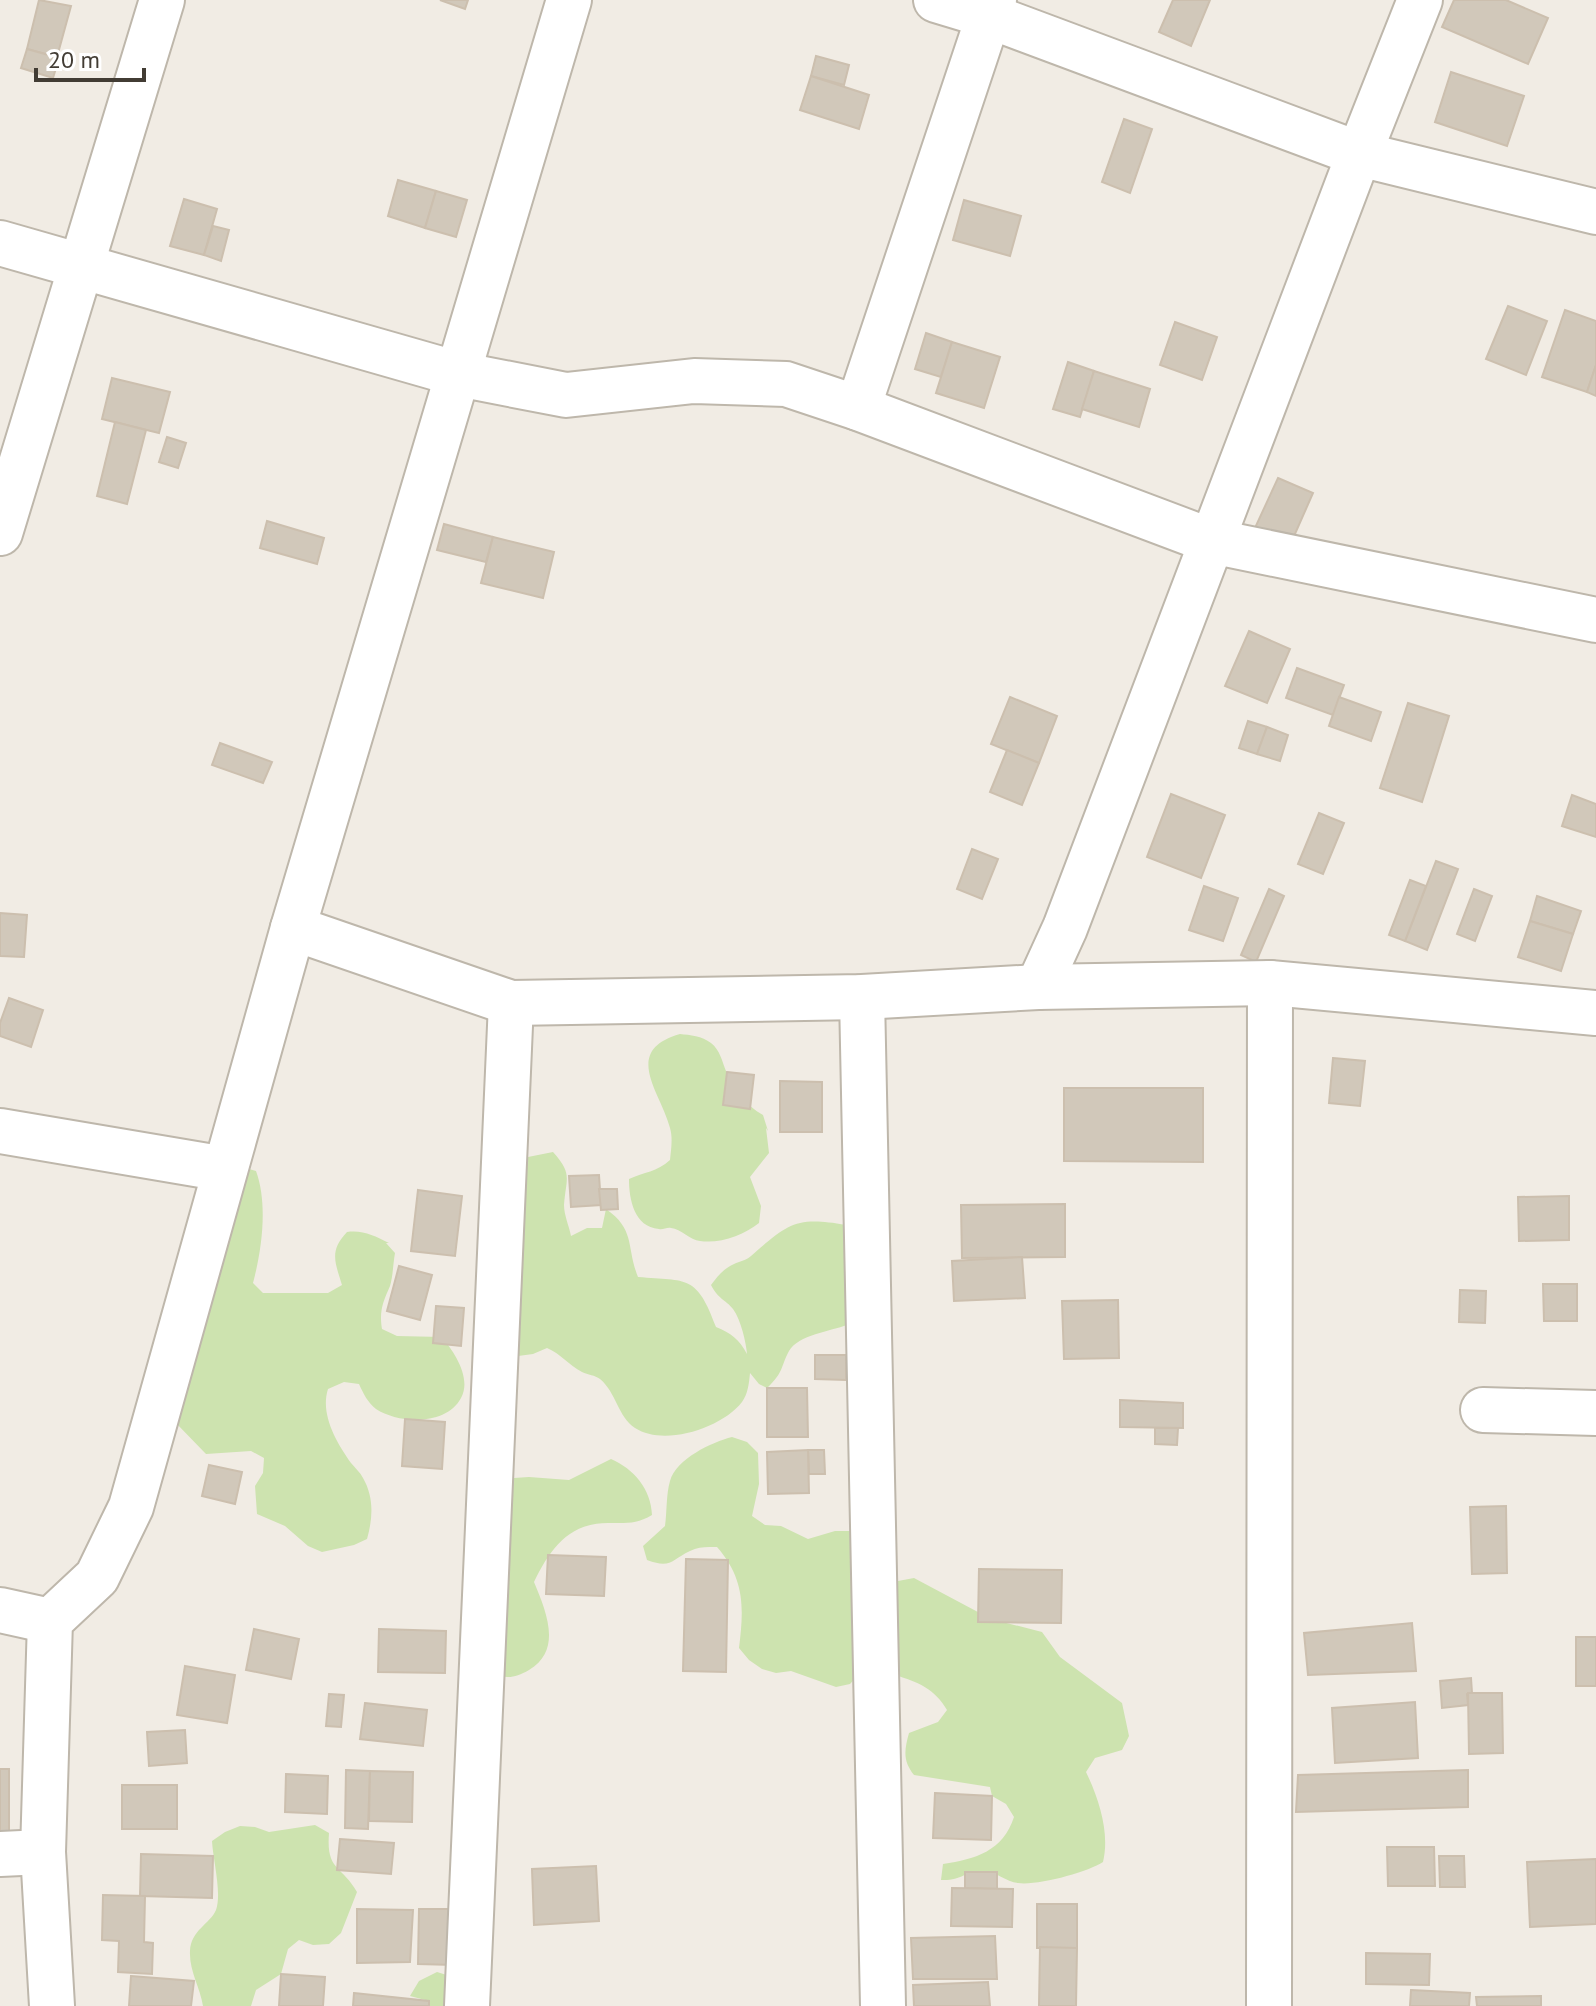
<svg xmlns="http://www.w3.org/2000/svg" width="1596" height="2006" font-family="'PT Sans',sans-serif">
  <rect width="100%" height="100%" fill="#f1ece4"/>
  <g fill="#cde3af">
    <path d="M680,1034C690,1035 702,1036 711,1043C720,1050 722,1061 726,1071C734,1089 746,1106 763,1115L768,1131L766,1128L769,1153L750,1177L761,1206L759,1223C744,1235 720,1244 700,1241C690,1240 681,1229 671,1228C667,1227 663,1230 659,1229C634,1227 629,1199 629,1179C644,1172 657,1172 670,1160C671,1150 673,1138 670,1128C661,1092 621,1051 680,1034Z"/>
    <path d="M553,1152C573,1174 566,1178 564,1205C564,1215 569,1226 571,1236L587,1228H602L606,1209C636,1230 626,1247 638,1277C688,1281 697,1275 716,1327C731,1333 739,1339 747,1354C746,1342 741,1320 733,1309C725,1299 719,1300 711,1285C718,1276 723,1269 734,1264C740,1261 745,1261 751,1256C788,1224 795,1216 846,1225L847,1325C831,1331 798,1335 789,1351C780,1368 784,1372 767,1388L759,1384L750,1373C749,1383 748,1394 742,1402C722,1428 664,1447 635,1428C618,1417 616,1392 600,1379C595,1375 588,1375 582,1372C569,1365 561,1354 547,1348L533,1354L518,1356L495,1338L523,1158Z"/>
    <path d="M242,1167L256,1171C268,1204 262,1249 253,1283L263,1293H328L342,1285C335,1262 329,1251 347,1232C364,1230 374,1236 389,1243H386L395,1253C393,1264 393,1276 390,1286C383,1302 379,1311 382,1329L397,1336L442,1337C454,1352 472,1378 461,1398C446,1426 399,1424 376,1409C368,1403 363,1393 359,1384L344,1382L328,1389C320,1414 336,1442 351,1463C355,1468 360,1472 363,1478C374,1497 373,1518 367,1539L354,1545L322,1552L308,1546L285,1526L257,1514L255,1486L263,1473L264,1458L251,1451L206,1454L174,1421Z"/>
    <path d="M732,1437L747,1442L758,1453L759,1484L752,1516L765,1525L781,1526L808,1539L835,1531H851L864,1543L862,1671L850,1684L836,1687L791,1671L776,1673L762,1669L749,1660L739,1648C744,1608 745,1579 717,1547C708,1547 699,1546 690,1551C671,1560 671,1569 647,1560L643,1546L665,1526C667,1511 666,1495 670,1481C676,1459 712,1442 732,1437Z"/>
    <path d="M611,1459C634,1469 651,1489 652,1515C637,1524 628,1523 610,1523C569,1522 550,1549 534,1582C546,1611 563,1650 529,1670C515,1678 507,1679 492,1674L500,1483L514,1478L529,1477L569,1480Z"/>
    <path d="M914,1578L991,1619L1042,1632L1060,1657L1122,1703L1129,1736L1122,1750L1095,1758L1086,1772C1099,1799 1110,1833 1103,1862C1088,1872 1037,1886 1018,1883C1006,1882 996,1871 983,1871C966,1870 962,1881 941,1880L943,1864C976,1859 1003,1851 1014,1817L1006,1804L992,1796L990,1787L914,1775C903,1761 904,1751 909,1733L938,1722L947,1710C935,1689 918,1682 895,1675L887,1591L898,1581Z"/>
    <path d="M315,1825L329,1833C326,1871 341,1864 357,1892L341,1933L329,1944L313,1945L299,1940L288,1949L281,1974L256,1990L251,2006H203C200,1987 189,1971 190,1951C191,1930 210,1924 216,1910C222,1893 213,1860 212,1841L225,1832L240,1826L255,1827L269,1832Z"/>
    <path d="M437,1972L453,1977L479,2006H429V2001L410,1996L419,1981Z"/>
  </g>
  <g fill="#d1c8ba" stroke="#ccbfae" stroke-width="2">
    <path d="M39,0L71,6L57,57L27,49Z"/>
    <path d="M440,0H468L465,9Z"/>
    <path d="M1173,0H1210L1191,46L1159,32Z"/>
    <path d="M1454,0H1506L1548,18L1528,64L1442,27Z"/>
    <path d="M27,49L59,58L53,78L21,68Z"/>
    <path d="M816,56L849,65L844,85L811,76Z"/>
    <path d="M1451,72L1524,96L1507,146L1435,122Z"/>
    <path d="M811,76L869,95L859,129L800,110Z"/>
    <path d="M1124,119L1152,129L1130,193L1102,182Z"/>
    <path d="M398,180L436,191L425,228L388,216Z"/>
    <path d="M436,191L467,200L456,237L425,228Z"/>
    <path d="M184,199L217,209L204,255L170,246Z"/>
    <path d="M964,200L1021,216L1010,256L953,240Z"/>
    <path d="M213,226L229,230L221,261L204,255Z"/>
    <path d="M1508,306L1547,321L1526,375L1486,359Z"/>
    <path d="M1565,310L1596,321V365L1587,392L1542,377Z"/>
    <path d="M1175,322L1217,337L1202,380L1160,365Z"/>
    <path d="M926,333L952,342L941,377L915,369Z"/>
    <path d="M952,342L1000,357L984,408L936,393Z"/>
    <path d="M1068,362L1094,371L1080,417L1053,409Z"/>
    <path d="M1596,365V396L1587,392Z"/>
    <path d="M1094,371L1150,389L1139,427L1082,409Z"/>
    <path d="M112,378L170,392L159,433L102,419Z"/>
    <path d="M115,422L146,430L127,504L97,496Z"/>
    <path d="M167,437L186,443L178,468L159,462Z"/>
    <path d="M1278,478L1313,493L1291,543L1255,528Z"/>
    <path d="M267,521L324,538L317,564L260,548Z"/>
    <path d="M444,524L493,537L486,562L437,550Z"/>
    <path d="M493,537L554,552L543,598L481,583Z"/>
    <path d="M1249,631L1290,649L1267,703L1225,686Z"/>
    <path d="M1297,668L1344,685L1333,715L1286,698Z"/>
    <path d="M1010,697L1057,716L1039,763L991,744Z"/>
    <path d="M1339,697L1381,712L1371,741L1329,726Z"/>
    <path d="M1408,703L1449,716L1422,802L1380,788Z"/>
    <path d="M1248,721L1267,727L1257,754L1239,748Z"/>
    <path d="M1267,727L1288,735L1280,761L1257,754Z"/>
    <path d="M220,743L272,762L263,783L212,765Z"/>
    <path d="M1007,750L1039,763L1022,805L990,792Z"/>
    <path d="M1171,794L1225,815L1201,878L1147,857Z"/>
    <path d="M1572,795L1596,804V837L1562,826Z"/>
    <path d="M1319,813L1344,823L1323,874L1298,864Z"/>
    <path d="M972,849L998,859L982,899L957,889Z"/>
    <path d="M1436,861L1458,869L1427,950L1405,941Z"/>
    <path d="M1410,880L1426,886L1405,941L1389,935Z"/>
    <path d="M1204,886L1238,898L1223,941L1189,930Z"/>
    <path d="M1269,889L1284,896L1256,962L1241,955Z"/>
    <path d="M1474,889L1492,896L1475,941L1457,934Z"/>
    <path d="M1537,896L1581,911L1573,934L1530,921Z"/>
    <path d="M0,913L27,915L24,957L0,956Z"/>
    <path d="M1530,921L1573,934L1561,971L1518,957Z"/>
    <path d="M9,998L43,1010L31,1047L0,1036V1023Z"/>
    <path d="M1333,1058L1365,1061L1360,1106L1329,1103Z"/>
    <path d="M727,1072L754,1075L750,1109L723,1105Z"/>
    <path d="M780,1081L822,1082V1132H780Z"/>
    <path d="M1064,1088H1203V1162L1064,1161Z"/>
    <path d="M599,1175L601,1205L571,1207L569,1176Z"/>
    <path d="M599,1189H617L618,1209L601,1210Z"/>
    <path d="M418,1190L462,1196L455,1256L411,1251Z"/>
    <path d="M1569,1196V1240L1519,1241L1518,1197Z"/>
    <path d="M1065,1204V1257L962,1258L961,1205Z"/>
    <path d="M1022,1257L1025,1298L954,1301L952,1261Z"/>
    <path d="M399,1266L432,1275L420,1320L387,1311Z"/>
    <path d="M1543,1284H1577V1321H1544Z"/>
    <path d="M1460,1290L1486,1291L1485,1323L1459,1322Z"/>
    <path d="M1118,1300L1119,1358L1064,1359L1062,1301Z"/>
    <path d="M436,1306L464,1308L461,1346L433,1343Z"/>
    <path d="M815,1355H846V1380L815,1379Z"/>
    <path d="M767,1388H807L808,1437H767Z"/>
    <path d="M1120,1400L1183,1403V1428L1120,1427Z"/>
    <path d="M405,1419L445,1422L442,1469L402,1466Z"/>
    <path d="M1155,1428H1178L1177,1445L1155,1444Z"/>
    <path d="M808,1450H824L825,1474H809Z"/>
    <path d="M808,1450L809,1493L768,1494L767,1452Z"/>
    <path d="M209,1465L242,1472L235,1504L202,1496Z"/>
    <path d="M1506,1506L1507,1573L1472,1574L1470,1507Z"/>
    <path d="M548,1555L606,1557L604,1596L546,1594Z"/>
    <path d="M686,1559L728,1560L726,1672L683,1671Z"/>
    <path d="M979,1569L1062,1570L1061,1623L978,1622Z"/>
    <path d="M1412,1623L1416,1671L1308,1675L1304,1633Z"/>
    <path d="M254,1629L299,1639L291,1679L246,1670Z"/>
    <path d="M379,1629L446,1631L445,1673L378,1672Z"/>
    <rect x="1576" y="1637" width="20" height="49"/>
    <path d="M185,1666L235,1675L227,1723L177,1715Z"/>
    <path d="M1471,1678L1472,1693L1467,1694L1468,1705L1442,1708L1440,1681Z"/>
    <path d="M1468,1693H1502L1503,1753L1469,1754Z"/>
    <path d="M329,1694L344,1695L341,1727L326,1726Z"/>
    <path d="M1415,1702L1418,1758L1335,1763L1332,1708Z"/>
    <path d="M365,1703L427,1710L423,1746L360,1739Z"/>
    <path d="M185,1730L187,1763L149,1766L147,1732Z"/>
    <path d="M0,1769H9V1833L0,1832Z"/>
    <path d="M346,1770L370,1771L368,1829L345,1828Z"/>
    <path d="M1468,1770V1807L1296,1812L1298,1775Z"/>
    <path d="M370,1771L413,1772L412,1822L369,1821Z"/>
    <path d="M286,1774L328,1776L327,1814L285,1812Z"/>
    <rect x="122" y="1785" width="55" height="44"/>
    <path d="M935,1793L992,1796L991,1840L933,1838Z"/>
    <path d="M340,1839L394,1843L391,1874L337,1870Z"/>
    <path d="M1387,1847H1434L1435,1886H1388Z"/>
    <path d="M141,1854L213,1856L212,1898L140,1896Z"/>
    <path d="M1439,1856H1464L1465,1887H1440Z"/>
    <path d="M1596,1859V1924L1530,1927L1527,1862Z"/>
    <path d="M596,1866L599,1921L534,1925L532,1869Z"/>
    <path d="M965,1872H997V1889L965,1888Z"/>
    <path d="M952,1888L1013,1889L1012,1927L951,1926Z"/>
    <path d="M103,1895L145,1896L144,1942L153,1943L152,1974L118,1972L119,1941L102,1940Z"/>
    <rect x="1037" y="1904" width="40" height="44"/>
    <path d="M357,1909L413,1910L410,1962L357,1963Z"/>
    <path d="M419,1909H455L454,1965L418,1964Z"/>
    <path d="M995,1936L997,1979H913L911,1938Z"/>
    <path d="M1040,1947L1077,1948L1076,2006H1039Z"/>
    <path d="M1366,1953L1430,1954L1429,1985L1366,1984Z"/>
    <path d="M281,1974L325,1977L323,2006H279Z"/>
    <path d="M131,1976L194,1981L191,2006H129Z"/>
    <path d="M988,1982L990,2006H914L913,1985Z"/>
    <path d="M1411,1990L1470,1993L1469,2006H1410Z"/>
    <path d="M354,1993L429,2001V2006H353Z"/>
    <path d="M1541,1996V2006H1477L1476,1997Z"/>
  </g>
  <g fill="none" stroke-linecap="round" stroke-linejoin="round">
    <g stroke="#beb7ab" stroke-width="48">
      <g id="minor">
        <path d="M936,0L989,16L1359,154L1596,212"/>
        <path d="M0,243L458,374L566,395L694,381L786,384L858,408L1211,541L1596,620"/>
        <path d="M858,408L994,0"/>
        <path d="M0,533L162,0"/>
        <path d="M293,928L511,1003L862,997L1038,987L1270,983L1596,1013"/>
        <path d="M1038,987L1065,928L1359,154L1420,0"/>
        <path d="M862,997L883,2006"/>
        <path d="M0,1131L225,1169"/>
        <path d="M1483,1410L1596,1413"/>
        <path d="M0,1610L50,1621"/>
        <path d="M0,1854L43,1852"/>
        <path d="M52,2006L43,1852L50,1621L97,1577L131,1507L293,928L569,0"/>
        <path d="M467,2006L511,1003"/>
        <path d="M1269,2006L1270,983"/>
      </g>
    </g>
    <use href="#minor" stroke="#fff" stroke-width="44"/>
  </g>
  <path d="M36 68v12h108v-12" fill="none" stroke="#423c34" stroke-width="4"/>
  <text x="48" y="68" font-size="24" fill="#423c34" stroke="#ffffff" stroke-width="6" paint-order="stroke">20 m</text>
</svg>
